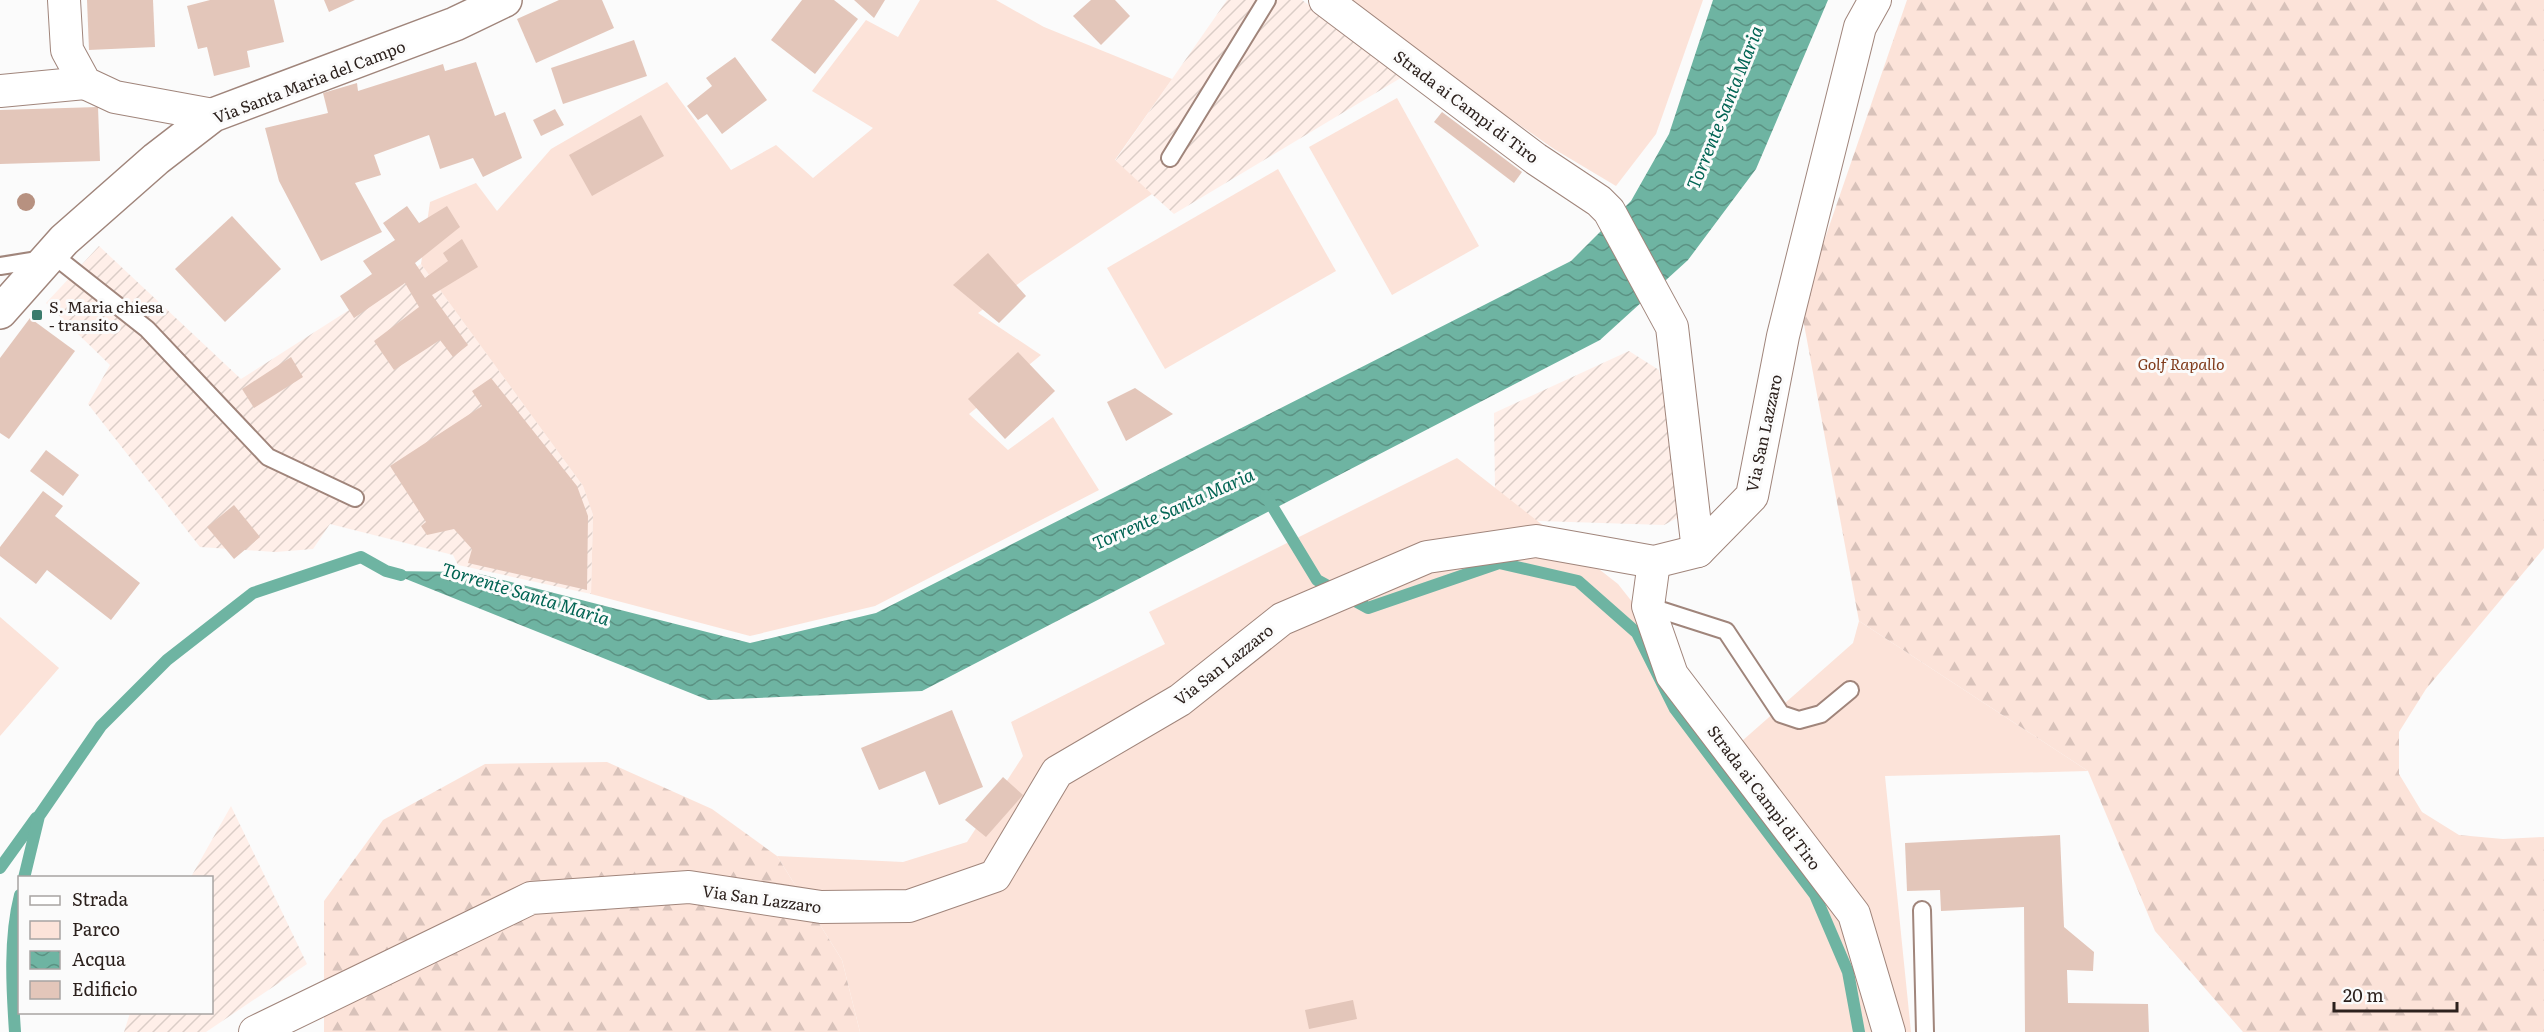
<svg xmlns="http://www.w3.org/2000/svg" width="2544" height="1032" font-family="Literata,serif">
  <defs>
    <pattern id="industrial-furrows" width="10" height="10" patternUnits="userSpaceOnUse" patternTransform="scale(1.5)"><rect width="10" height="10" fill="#ffefe9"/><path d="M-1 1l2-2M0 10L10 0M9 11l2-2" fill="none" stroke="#dbcdc7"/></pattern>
    <pattern id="forest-firs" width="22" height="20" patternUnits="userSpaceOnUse" patternTransform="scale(1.5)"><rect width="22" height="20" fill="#fce3d9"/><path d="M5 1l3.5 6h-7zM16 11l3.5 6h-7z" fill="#d8c2ba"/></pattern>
    <pattern id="water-waves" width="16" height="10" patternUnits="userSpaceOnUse" patternTransform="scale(1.5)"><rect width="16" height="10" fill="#6eb4a2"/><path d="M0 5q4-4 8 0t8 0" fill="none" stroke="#5b9283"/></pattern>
  </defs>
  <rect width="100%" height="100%" fill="#fbfbfb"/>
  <g fill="url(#industrial-furrows)">
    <path d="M1227,0H1302L1404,76L1174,214L1115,161Z"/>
    <path d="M99,246L241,379L421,264L583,486L593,515L591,594L458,565L453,555L330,524L313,549L275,552L200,547L88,404L110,365L46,303Z"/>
    <path d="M1629,351L1659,370L1684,500L1679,517L1664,525L1512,520L1495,492L1494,413Z"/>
    <path d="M231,806L307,964L206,1032H124L130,1013L212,1012V878L191,877Z"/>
  </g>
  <g fill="#fce3d9">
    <path d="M920,0H996L1044,27L1172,79L1115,160L1152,194L1029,276L978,313L1041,355L969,414L1008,450L1053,417L1099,490L875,606L750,636L591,594L593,515L583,486L421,264L430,202L476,183L497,211L551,149L667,82L731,170L776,145L813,178L873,128L812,91L866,20L898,37Z"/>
    <path d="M1345,0H1703L1656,134L1616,186L1554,149L1363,16Z"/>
    <path d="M1397,98L1479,246L1392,295L1309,147Z"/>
    <path d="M1278,169L1336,271L1165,369L1107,268Z"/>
    <path d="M1457,458L1618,584L1742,741L1853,643L1859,621L2088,771L1885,776L1911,1032H860L842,960L777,856L903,862L967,842L1023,756L1011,722L1165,644L1149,612Z"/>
    <path d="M0,617L59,668L0,736Z"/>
  </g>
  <g fill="url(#forest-firs)">
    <path d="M1907,0H2544V548L2426,689L2399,732V774L2422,812L2459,835L2503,839L2544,837V1032H2243L2155,931L2088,771L1859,621L1801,308Z"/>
    <path d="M607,762L712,809L777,856L842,960L860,1032H324V901L383,820L485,764Z"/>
  </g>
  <path fill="url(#water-waves)" d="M1713,0H1828L1756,169L1688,260L1600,340L922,691L708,700L386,571L472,572L750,643L876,613L1571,261L1631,201L1669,134Z"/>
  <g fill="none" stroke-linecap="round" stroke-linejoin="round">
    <g stroke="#6eb4a2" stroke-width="12">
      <path d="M1266,496L1317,580L1368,608L1499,563L1578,581L1637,633L1675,709L1815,895L1848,972L1859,1032"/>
      <path d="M0,868L36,818"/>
      <path d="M24,878L39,816L101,726L167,660L253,593L361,557L386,571L401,575"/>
      <path d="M15,1032C12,988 9,938 20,895"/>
    </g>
  </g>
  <g fill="#e3c6ba">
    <path d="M87,0H153L155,47L89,50Z"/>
    <path d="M210,0H274L284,42L247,51L250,67L214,76L207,47L198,49L187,6Z"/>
    <path d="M324,0H355L329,12Z"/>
    <path d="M559,0H602L614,28L536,63L517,19Z"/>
    <path d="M802,0H834L858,19L815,74L771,40Z"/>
    <path d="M854,0H885L874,18Z"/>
    <path d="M1091,0H1115L1130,16L1101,45L1073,16Z"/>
    <path d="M634,40L647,76L563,104L551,68Z"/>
    <path d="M735,57L767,100L722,134L707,114L698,120L687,106L712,86L706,78Z"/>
    <path d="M476,62L495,116L505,112L522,158L483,177L473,158L440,169L429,135L374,155L381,175L355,183L382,232L321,261L279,181L265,128L328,113L323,93L357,83L358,91L443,64L445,71Z"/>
    <path d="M98,107L100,161L0,164V110Z"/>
    <path d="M555,109L564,125L541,136L533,120Z"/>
    <path d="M1442,112L1522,172L1514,183L1434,122Z"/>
    <path d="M641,115L664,156L592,196L569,155Z"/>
    <path d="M407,206L419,223L447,206L460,227L415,263L425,278L448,261L443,253L462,239L478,267L432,295L468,345L453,357L440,340L394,370L374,341L419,307L405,283L354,318L340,296L372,274L363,261L395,240L383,223Z"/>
    <path d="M232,216L281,269L225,322L175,269Z"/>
    <path d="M988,253L1026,296L999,323L953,285Z"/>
    <path d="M30,318L75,351L9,439L0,433V358Z"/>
    <path d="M1018,352L1055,391L1005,439L968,399Z"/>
    <path d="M291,357L303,377L254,408L242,389Z"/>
    <path d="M491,378L577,486L588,516L587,590L468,563L472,549L454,529L427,535L421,526L426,522L390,466L482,406L472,391Z"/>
    <path d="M1135,388L1173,414L1126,441L1107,402Z"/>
    <path d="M46,450L79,475L63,496L30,471Z"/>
    <path d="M43,491L63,506L55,516L140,583L111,620L47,570L36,584L0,556V547Z"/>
    <path d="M234,505L260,537L234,559L207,527Z"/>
    <path d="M952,710L983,787L939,805L925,771L879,790L861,748Z"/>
    <path d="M1003,777L1023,795L986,837L965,820Z"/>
    <path d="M2060,835L2064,927L2094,952L2093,971L2067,970L2068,1003L2148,1004L2149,1032H2025L2024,907L1941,911L1940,890L1907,891L1905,843Z"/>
    <path d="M1353,1000L1357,1019L1309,1029L1305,1010Z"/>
  </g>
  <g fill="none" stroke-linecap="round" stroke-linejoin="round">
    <g stroke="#a0857b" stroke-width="20">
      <g id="service">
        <path d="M1170,158L1267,0"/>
        <path d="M52,254L147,329L268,457L355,498"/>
        <path d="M0,266L44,259"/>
        <path d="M1648,606L1726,631L1781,714L1799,720L1821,714L1850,690"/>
        <path d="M1922,910L1925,1032"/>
      </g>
    </g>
    <g stroke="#a0857b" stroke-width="34">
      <g id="minor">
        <path d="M64,0L67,50L85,83L115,97L213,115"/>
        <path d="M1325,0L1536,159L1599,201L1609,211L1672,327L1698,551"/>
        <path d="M0,91L85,83"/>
        <path d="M1654,562L1648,606L1672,675L1854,914L1889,1032"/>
        <path d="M255,1032L531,898L689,887L821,907L909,906L995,876L1057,772L1180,700L1282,619L1427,557L1536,541L1654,562L1698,551L1752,496L1783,336L1860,27L1875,0"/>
      </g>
    </g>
    <g stroke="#a0857b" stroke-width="36">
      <path id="tertiary" d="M0,312L64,240L156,159L213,115L455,24L505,0"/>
    </g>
    <use href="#service" stroke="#fff" stroke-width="16"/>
    <use href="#minor" stroke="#fff" stroke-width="32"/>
    <use href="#tertiary" stroke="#fff" stroke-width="33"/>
  </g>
  <circle fill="#b79180" cx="26" cy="202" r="9"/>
  <rect fill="#3a7b6c" stroke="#fbfbfb" stroke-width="2" x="31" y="309" width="12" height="12" rx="3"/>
  <g text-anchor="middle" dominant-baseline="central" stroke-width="6" stroke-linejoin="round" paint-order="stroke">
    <g font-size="16" fill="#2c211d" stroke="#fbfbfb">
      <text transform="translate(309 81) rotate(-21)">Via Santa Maria del Campo</text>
      <text transform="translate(1467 106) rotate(37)">Strada ai Campi di Tiro</text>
      <text transform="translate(1763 433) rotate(-78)">Via San Lazzaro</text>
      <text transform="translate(1223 664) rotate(-38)">Via San Lazzaro</text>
      <text transform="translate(1765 797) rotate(53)">Strada ai Campi di Tiro</text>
      <text transform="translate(762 898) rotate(8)">Via San Lazzaro</text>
    </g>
    <g font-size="16" fill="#2c211d" stroke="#fbfbfb" text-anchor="start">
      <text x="49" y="306">S. Maria chiesa<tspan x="49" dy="18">- transito</tspan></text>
    </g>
    <g font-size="16" font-style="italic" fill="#803b1b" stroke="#fbfbfb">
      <text x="2181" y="363">Golf Rapallo</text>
    </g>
    <g font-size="18" font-style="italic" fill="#006453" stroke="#fbfbfb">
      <text transform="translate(1724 107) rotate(-68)">Torrente Santa Maria</text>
      <text transform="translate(1173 508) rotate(-24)">Torrente Santa Maria</text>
      <text transform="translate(526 593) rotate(17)">Torrente Santa Maria</text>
    </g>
  </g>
  <rect x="18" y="876" width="195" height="138" fill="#fbfbfb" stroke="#a8a4a2" stroke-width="1.5"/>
  <rect x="30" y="896" width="30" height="9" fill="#ffffff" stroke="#a8a4a2" stroke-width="1.5"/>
  <text x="72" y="906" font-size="18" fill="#2c211d">Strada</text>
  <rect x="30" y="921" width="30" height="18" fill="#fce3d9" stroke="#a8a4a2" stroke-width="1.5"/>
  <text x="72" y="936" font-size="18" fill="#2c211d">Parco</text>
  <rect x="30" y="951" width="30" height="18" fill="url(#water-waves)" stroke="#a8a4a2" stroke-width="1.5"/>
  <text x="72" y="966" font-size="18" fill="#2c211d">Acqua</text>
  <rect x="30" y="981" width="30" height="18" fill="#e3c6ba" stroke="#a8a4a2" stroke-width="1.5"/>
  <text x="72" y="996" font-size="18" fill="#2c211d">Edificio</text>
  <path d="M2334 1002v9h123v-9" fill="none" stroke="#2c211d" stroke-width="3"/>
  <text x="2343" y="1002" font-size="18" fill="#2c211d" stroke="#fbfbfb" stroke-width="4.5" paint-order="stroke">20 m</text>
</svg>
